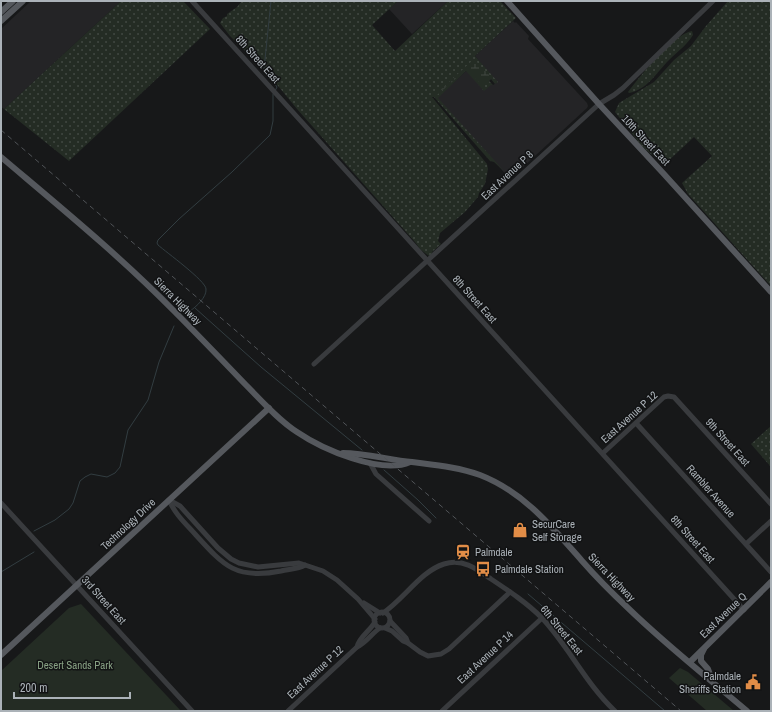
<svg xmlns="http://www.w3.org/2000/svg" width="772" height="712" font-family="'Archivo Narrow',sans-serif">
  <defs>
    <pattern id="grass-dots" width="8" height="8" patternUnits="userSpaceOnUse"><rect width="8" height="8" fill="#242c24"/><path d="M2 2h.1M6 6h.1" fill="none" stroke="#414842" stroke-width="1.8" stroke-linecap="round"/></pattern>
    <pattern id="wetland-marsh" width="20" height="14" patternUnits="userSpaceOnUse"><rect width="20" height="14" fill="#242c24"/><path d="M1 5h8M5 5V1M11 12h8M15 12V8" fill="none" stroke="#414842"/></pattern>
  </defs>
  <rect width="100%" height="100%" fill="#171819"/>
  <g fill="#242426">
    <path d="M31,1H121L4,109L1,107V29Z"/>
    <path d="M398,1H448L412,34L389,9Z"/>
    <path d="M513,21L515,23L516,22L529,36L528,39L587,103L588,106L587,108L510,179L437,98L466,71L491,85H493L497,82L475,56Z"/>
  </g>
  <g fill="url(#grass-dots)">
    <path d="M121,1H183L210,29L69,161L4,109Z"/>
    <path d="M242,1H398L372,25L395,51L448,1H500L516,18L475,56L498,82L495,84L491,79L489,81L493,85H491L484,91L466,71L438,98L504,171L494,162L490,161L434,97H432L487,164L488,169L485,184L479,193L478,197L465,212L440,233L438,241L441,244L432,252V254L429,256L421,250L415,242L297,109L265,70L260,66L230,36L220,23L223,18L227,16V14L237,7Z"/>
    <path d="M728,1H771V286L688,194L682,183L712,156L694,137L665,164H662L641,145L615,112L619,103L654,82L674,60L691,46L706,26Z"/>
    <path d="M692,31L693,35C687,45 678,51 669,60C657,72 647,90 629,93L628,92C640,76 674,34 692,31Z"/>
    <path d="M771,426V467L751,444Z"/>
  </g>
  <path fill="url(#wetland-marsh)" d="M474,59L491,77V79L483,86L469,71H467V69L437,95V93Z"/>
  <g fill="#242c24">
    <path d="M81,604L181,711H1V671L69,608Z"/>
    <path d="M680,668L688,672L734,711H707L669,678Z"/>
  </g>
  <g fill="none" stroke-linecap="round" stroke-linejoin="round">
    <g stroke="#323d41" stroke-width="1">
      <path d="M271,1L264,69L277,87L275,91"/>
      <path d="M195,308L261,367L362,450"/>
      <path d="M190,311C196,307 207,297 206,289C206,281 166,252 158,245L157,243L158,240L179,219L232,172L270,135L273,121V94"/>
      <path d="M384,470L418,500L436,518"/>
      <path d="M34,531L55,520L69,509L73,503L80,481L85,477L91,474L107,477L115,473L120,467L128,430L148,400L159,362L174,326"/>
      <path d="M1,572L34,552"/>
      <path d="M528,594L665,711"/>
    </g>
    <g stroke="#393b3e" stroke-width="5">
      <path d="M192,1L744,610"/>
      <path d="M314,364L599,104L614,95L623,88L713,1"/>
      <path d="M636,423L771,572"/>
      <path d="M603,453L664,397L668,396L674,397L771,504"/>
      <path d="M370,463L376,474L429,521"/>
      <path d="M169,500L180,506L218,548L231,559L239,563L258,567L299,563L323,571L337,580L358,599L375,619"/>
      <path d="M169,500C175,514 185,523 195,534C224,566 236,580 281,571C289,569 298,569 305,565"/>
      <path d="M1,503L192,711"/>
      <path d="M746,544L771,521"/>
      <path d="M364,603L380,613"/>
      <circle cx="382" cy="620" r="8"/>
      <path d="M383,613C404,599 421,571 444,564C463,558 477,569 491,579C509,591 527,603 542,618C569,647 586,684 615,711"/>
      <path d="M390,621L406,638L408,643"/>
      <path d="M385,628L392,631L403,641L408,643L420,652L428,656L441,654L449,649L510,592"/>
      <path d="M357,647C359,637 370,631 375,622"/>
      <path d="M288,711L357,647C366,643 372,633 380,628"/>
      <path d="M442,711L542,618"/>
    </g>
    <g stroke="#55585d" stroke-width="6">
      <path d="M507,1L599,104L663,173L771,292"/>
      <path d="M1,12L13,1"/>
      <path d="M1,21L23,1"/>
      <path d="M1,157C60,207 120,256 174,311C198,335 221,359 244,383C261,400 277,419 297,432C322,449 381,475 410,462"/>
      <path d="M343,453C365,453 390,460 412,462C435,465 458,467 480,475C524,492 553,528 583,562C597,578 612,593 628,608C665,644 707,677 747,711"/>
      <path d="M704,649L701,655V661L708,669L712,680"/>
      <path d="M1,655L269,408"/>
      <path d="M690,662L771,582"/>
    </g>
    <path stroke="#505357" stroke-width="1" stroke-dasharray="5 4" stroke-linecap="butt" d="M1,130L681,711"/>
  </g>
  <defs>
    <g id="shop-bare" transform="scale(1.2)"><path d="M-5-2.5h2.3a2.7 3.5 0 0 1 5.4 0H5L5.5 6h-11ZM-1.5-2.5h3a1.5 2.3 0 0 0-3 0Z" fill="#e28d47" stroke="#121314" stroke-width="2.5" paint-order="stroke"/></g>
    <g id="station-bare" transform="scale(1.2)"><path d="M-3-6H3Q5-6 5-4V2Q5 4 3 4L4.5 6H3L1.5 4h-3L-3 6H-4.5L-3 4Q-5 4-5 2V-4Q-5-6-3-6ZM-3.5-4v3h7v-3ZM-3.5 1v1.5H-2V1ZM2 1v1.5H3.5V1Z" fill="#e28d47" stroke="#121314" stroke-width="2.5" paint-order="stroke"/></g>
    <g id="bus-bare" transform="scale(1.2)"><path d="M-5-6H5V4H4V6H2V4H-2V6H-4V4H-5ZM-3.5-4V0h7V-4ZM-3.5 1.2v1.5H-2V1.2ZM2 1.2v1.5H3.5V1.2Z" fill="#e28d47" stroke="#121314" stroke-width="2.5" paint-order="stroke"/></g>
    <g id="civic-bare" transform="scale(1.2)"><path d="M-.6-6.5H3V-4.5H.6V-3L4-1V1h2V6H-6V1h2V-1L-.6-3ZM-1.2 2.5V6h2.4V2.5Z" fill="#e28d47" stroke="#121314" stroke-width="2.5" paint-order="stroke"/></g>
  </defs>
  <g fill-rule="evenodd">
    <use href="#shop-bare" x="520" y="530"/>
    <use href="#station-bare" x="463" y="552"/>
    <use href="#bus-bare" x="483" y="569"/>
    <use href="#civic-bare" x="753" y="682"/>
  </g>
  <g text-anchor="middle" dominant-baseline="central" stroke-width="3" stroke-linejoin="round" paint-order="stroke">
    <g font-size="11" fill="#abb2b8" stroke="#121314">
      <text transform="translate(258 59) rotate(48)">8th Street East</text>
      <text transform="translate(646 140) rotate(47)">10th Street East</text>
      <text transform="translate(507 175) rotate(-43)">East Avenue P 8</text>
      <text transform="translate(475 299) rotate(48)">8th Street East</text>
      <text transform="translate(178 301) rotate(45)">Sierra Highway</text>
      <text transform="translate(629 417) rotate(-42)">East Avenue P 12</text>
      <text transform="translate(728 442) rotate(48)">9th Street East</text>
      <text transform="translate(711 491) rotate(48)">Rambler Avenue</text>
      <text transform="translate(128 524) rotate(-43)">Technology Drive</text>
      <text transform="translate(693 539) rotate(48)">8th Street East</text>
      <text transform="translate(612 577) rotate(46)">Sierra Highway</text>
      <text transform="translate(104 600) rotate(48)">3rd Street East</text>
      <text transform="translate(723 615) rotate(-44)">East Avenue Q</text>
      <text transform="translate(562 630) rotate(51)">6th Street East</text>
      <text transform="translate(485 657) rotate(-43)">East Avenue P 14</text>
      <text transform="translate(315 672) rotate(-43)">East Avenue P 12</text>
    </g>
    <g font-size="11" fill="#abb2b8" stroke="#121314" text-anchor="start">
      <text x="532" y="524">SecurCare<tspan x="532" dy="13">Self Storage</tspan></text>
      <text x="475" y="552">Palmdale</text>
      <text x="495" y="569">Palmdale Station</text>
      <text x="741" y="676" text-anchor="end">Palmdale<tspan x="741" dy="13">Sheriffs Station</tspan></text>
    </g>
    <g font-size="11" fill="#88a184" stroke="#121314">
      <text x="75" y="665">Desert Sands Park</text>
    </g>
  </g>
  <rect width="772" height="712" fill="none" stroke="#abb2b8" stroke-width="4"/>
  <path d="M14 692v6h116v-6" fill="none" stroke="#abb2b8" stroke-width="2"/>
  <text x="20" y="692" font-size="12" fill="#abb2b8" stroke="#121314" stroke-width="3" paint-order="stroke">200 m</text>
</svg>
